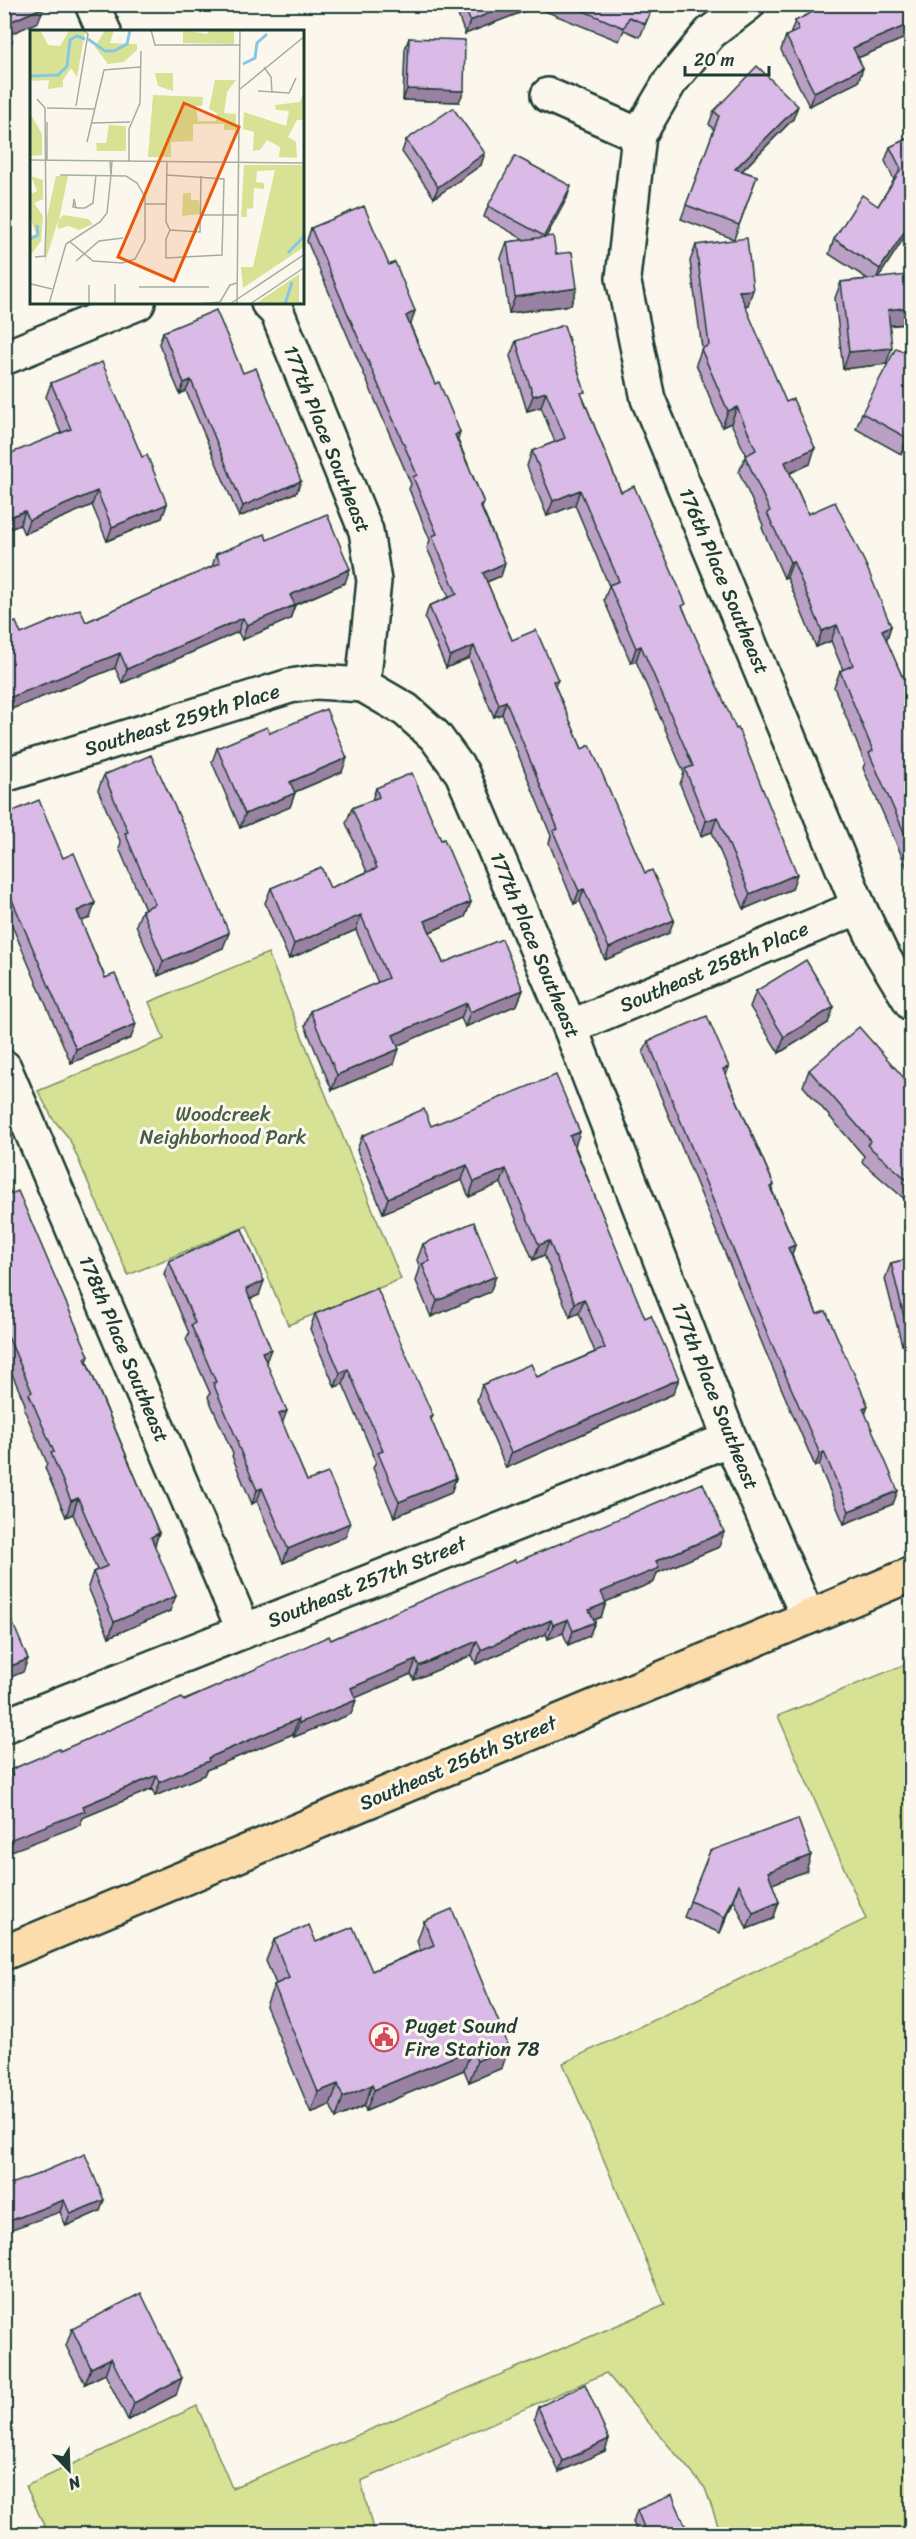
<svg xmlns="http://www.w3.org/2000/svg" width="916" height="2539" font-family="Sriracha,sans-serif">
  <rect width="100%" height="100%" fill="#fbf7ec"/>
  <filter id="ink" filterUnits="userSpaceOnUse"><feTurbulence type="fractalNoise" baseFrequency=".0167" numOctaves="2"/><feDisplacementMap in="SourceGraphic" scale="12" xChannelSelector="R" yChannelSelector="G"/><feConvolveMatrix kernelMatrix="1 2 1 2 8 2 1 2 1" color-interpolation-filters="sRGB"/></filter>
  <g filter="url(#ink)">
    <g fill="#d7e295" stroke="#7b9064" stroke-width="1.5">
      <path d="M268,953L401,1279L288,1325L247,1226L128,1275L69,1138L53,1119L38,1091L164,1039L149,1002Z"/>
      <path d="M911,1662V2534H721L705,2488L606,2373L361,2481L374,2534H48L26,2486L197,2406L232,2488L665,2305L563,2063L866,1919L778,1716Z"/>
    </g>
    <g fill="none" stroke-linecap="round" stroke-linejoin="round">
      <g stroke="#1f3d34" stroke-width="38">
        <g id="minor">
          <path d="M92,4L104,32"/>
          <path d="M748,4L710,33L670,82L639,135L623,278L648,399L859,907L881,953L912,1004"/>
          <path d="M548,95L639,135"/>
          <path d="M268,303L277,312L366,531L374,581L363,685L406,710L435,736L462,773L570,1027L730,1439L808,1617"/>
          <path d="M4,358L138,303"/>
          <path d="M4,775L290,686L317,682L363,685"/>
          <path d="M570,1027L859,907"/>
          <path d="M4,1067L244,1631"/>
          <path d="M4,1726L730,1439"/>
        </g>
      </g>
      <g stroke="#1f3d34" stroke-width="38">
        <path id="major" d="M4,1953L912,1574"/>
      </g>
      <use href="#minor" stroke="#fbf7ec" stroke-width="33"/>
      <use href="#major" stroke="#fddcac" stroke-width="33"/>
    </g>
    <g fill="#bba0c6" stroke="#1f3d34" stroke-width="1.5">
      <path d="M454,4H654L640,37L624,30L619,41L535,7L465,34Z"/>
      <path d="M795,21L912,35L858,58L863,68L858,82L809,106L781,50L786,36L790,35Z"/>
      <path d="M409,38L459,102L403,100L405,49Z"/>
      <path d="M714,111L793,119L742,171L757,176L734,239L681,219L714,130L709,124Z"/>
      <path d="M912,136V231L907,233L878,278L911,307L905,324L889,326L886,364L843,369L835,298L841,282L868,279L829,254L834,239L878,206L894,180L885,161L890,147Z"/>
      <path d="M406,140L481,165L434,198L402,152Z"/>
      <path d="M567,198L546,237L556,254L571,305L509,313L501,258L507,242L525,240L484,217L488,206Z"/>
      <path d="M311,228L389,265L411,324H410L484,503L482,508L505,563L501,576L487,582L512,640L558,680L555,686L582,749L669,933L605,960L580,901L574,904L549,843L551,836L502,714L494,717L469,658L446,668L425,618L429,606L449,597L427,548L430,540L409,489L411,484L307,241Z"/>
      <path d="M696,245L748,305L745,306L810,464L790,473L808,514L891,626L886,640L902,676L912,672V879L863,768L865,763L834,687L840,671L843,670L831,641L816,647L787,577L784,578L762,528L763,525L739,472L746,455L731,423L722,427L696,364L702,348L690,261Z"/>
      <path d="M163,332L297,492L239,517L186,391L180,394L159,344Z"/>
      <path d="M516,341L583,398L621,492L684,610L792,889L744,909L712,832L701,836L680,784L684,773L636,661L631,663L604,600L609,586L575,505L547,516L527,466L532,451L555,442L541,407L527,411L510,356Z"/>
      <path d="M912,356V435L901,454L856,429L862,413Z"/>
      <path d="M51,383L142,457L167,504L162,518L107,541L92,505L24,534L20,525L4,531L61,433L46,397Z"/>
      <path d="M267,540L345,583L295,605L290,619L242,640L238,632L122,683L115,668L4,712V626L21,634L86,622L212,567L216,554Z"/>
      <path d="M270,733L342,772L295,792L290,807L240,828L212,762L217,748Z"/>
      <path d="M104,775L223,948L158,976L136,925L142,910L145,909L119,848L121,843L98,790Z"/>
      <path d="M376,788L441,840L471,902L465,917L430,932L443,963L523,990L517,1005L465,1027L461,1018L398,1045L394,1064L332,1090L305,1026L310,1011L378,983L356,930L289,959L265,903L271,888H330L367,872L346,823L352,808L372,800Z"/>
      <path d="M4,815L63,858L90,918L81,921L131,1038L71,1063L4,907Z"/>
      <path d="M756,991L828,1023L779,1053L750,1007Z"/>
      <path d="M648,1041L729,1067L726,1075L774,1185L772,1190L795,1245L792,1255L817,1314L851,1369L868,1406L865,1413L893,1504L844,1524L819,1465L815,1466L764,1348L643,1053Z"/>
      <path d="M809,1070L912,1087V1198L908,1202L862,1162L864,1156L803,1086Z"/>
      <path d="M431,1126L575,1146L673,1394L506,1468L477,1400L482,1385L537,1377L595,1352L579,1313L570,1317L544,1255L533,1260L501,1183L469,1197L462,1180L383,1213L357,1150L362,1136Z"/>
      <path d="M4,1179L11,1194L89,1356L87,1362L159,1533L154,1546L170,1611L109,1637L88,1587L93,1572L97,1570L73,1514L66,1517L45,1468L47,1463L24,1409L25,1404L4,1355Z"/>
      <path d="M423,1244L496,1276L490,1292L431,1317L416,1281L420,1268L417,1260Z"/>
      <path d="M912,1258V1343L902,1345L885,1279L891,1263Z"/>
      <path d="M169,1261L259,1295L250,1299L282,1423L307,1481L350,1523L345,1537L283,1563L257,1501L252,1504L232,1456L233,1454L208,1397L210,1393L186,1339L189,1333L164,1274Z"/>
      <path d="M315,1314L433,1416L431,1420L456,1478L451,1493L394,1517L373,1468L376,1461L343,1384L335,1387L310,1329Z"/>
      <path d="M719,1547L657,1573L654,1582L605,1602L606,1603L601,1617L594,1620L595,1622L589,1636L568,1645L563,1633L548,1639L546,1634L476,1664L472,1655L414,1680L411,1674L355,1698L356,1700L351,1714L294,1737L293,1734L206,1770L204,1775L155,1796L152,1789L82,1818L80,1825L7,1776L10,1770L60,1751L331,1640L516,1562Z"/>
      <path d="M710,1851L806,1871L772,1884L779,1902L773,1919L747,1929L734,1900L720,1933L684,1917Z"/>
      <path d="M424,1921L502,2068L469,2082L464,2070L366,2111L364,2106L336,2118L330,2105L311,2113L266,2006L274,1985L276,1984L266,1961L274,1940L316,1942L372,1971L420,1950L417,1941Z"/>
      <path d="M36,2175L100,2211L66,2226L60,2212Z"/>
      <path d="M72,2329L176,2395L128,2420L105,2374L85,2384L66,2346Z"/>
      <path d="M538,2407L605,2451L559,2472L534,2418Z"/>
      <path d="M637,2510L687,2529L685,2535H638L633,2522Z"/>
    </g>
    <g fill="#9982a1" stroke="#1f3d34" stroke-width="1.5">
      <path d="M512,4H536L535,7L465,34L470,21Z"/>
      <path d="M44,7L38,22L4,37L5,24Z"/>
      <path d="M912,23V35L848,62L853,48Z"/>
      <path d="M12,41L7,56L4,57V44Z"/>
      <path d="M863,68L858,82L809,106L814,92Z"/>
      <path d="M407,89L464,91L459,102L403,100Z"/>
      <path d="M798,106L793,119L730,183L735,169Z"/>
      <path d="M485,153L481,165L434,198L438,187Z"/>
      <path d="M571,186L567,198L540,248L544,236Z"/>
      <path d="M912,220V231L907,233L875,283L880,269Z"/>
      <path d="M577,288L571,305L509,313L515,297Z"/>
      <path d="M753,290L748,305L733,307L739,291Z"/>
      <path d="M911,307L905,324L882,326L888,310Z"/>
      <path d="M415,311L411,324L401,328L406,316Z"/>
      <path d="M892,348L886,364L843,369L849,352Z"/>
      <path d="M191,380L186,391L180,394L184,383Z"/>
      <path d="M546,392L541,407L527,411L533,396Z"/>
      <path d="M737,407L731,423L722,427L728,411Z"/>
      <path d="M912,430V435L901,454L907,438Z"/>
      <path d="M460,432L456,445L455,435Z"/>
      <path d="M815,448L810,464L779,478L785,462Z"/>
      <path d="M301,481L297,492L239,517L243,506Z"/>
      <path d="M580,490L575,505L547,516L553,501Z"/>
      <path d="M97,491L92,505L24,534L29,520Z"/>
      <path d="M167,504L162,518L107,541L112,527Z"/>
      <path d="M25,511L20,525L4,531V519Z"/>
      <path d="M793,561L787,577L784,578L790,562Z"/>
      <path d="M505,563L501,576L479,585L483,573Z"/>
      <path d="M350,569L345,583L285,609L290,595Z"/>
      <path d="M295,605L290,619L242,640L247,625Z"/>
      <path d="M243,618L238,632L122,683L127,669Z"/>
      <path d="M837,625L831,641L816,647L822,631Z"/>
      <path d="M891,626L886,642L882,630Z"/>
      <path d="M474,646L469,658L446,668L450,656Z"/>
      <path d="M641,646L636,661L631,663L636,648Z"/>
      <path d="M120,653L115,668L4,712V700Z"/>
      <path d="M506,701L502,714L494,717L499,704Z"/>
      <path d="M347,758L342,772L285,796L290,782Z"/>
      <path d="M295,793L290,807L240,828L245,814Z"/>
      <path d="M717,817L712,832L701,836L706,821Z"/>
      <path d="M797,874L792,889L744,909L750,894Z"/>
      <path d="M584,889L580,901L574,904L579,891Z"/>
      <path d="M471,902L465,917L420,936L425,921Z"/>
      <path d="M95,903L90,918L72,925L77,911Z"/>
      <path d="M361,915L356,930L289,959L294,944Z"/>
      <path d="M674,920L669,933L605,960L609,948Z"/>
      <path d="M229,933L223,948L158,976L163,961Z"/>
      <path d="M523,990L517,1005L465,1027L470,1012Z"/>
      <path d="M467,1003L461,1018L388,1050L393,1035Z"/>
      <path d="M834,1007L828,1023L779,1053L784,1037Z"/>
      <path d="M136,1024L131,1038L71,1063L76,1049Z"/>
      <path d="M399,1049L394,1064L332,1090L337,1075Z"/>
      <path d="M729,1067L724,1079L723,1069Z"/>
      <path d="M580,1132L575,1146L565,1150L570,1136Z"/>
      <path d="M467,1165L462,1180L383,1213L388,1198Z"/>
      <path d="M506,1169L501,1183L469,1197L474,1182Z"/>
      <path d="M549,1241L544,1255L533,1260L539,1245Z"/>
      <path d="M795,1245L791,1258L788,1248Z"/>
      <path d="M496,1276L490,1292L431,1317L437,1301Z"/>
      <path d="M264,1281L259,1295L241,1303L246,1289Z"/>
      <path d="M584,1299L579,1313L570,1317L575,1303Z"/>
      <path d="M912,1328V1343L902,1345L907,1329Z"/>
      <path d="M271,1349L266,1362L262,1352Z"/>
      <path d="M348,1369L343,1384L335,1387L340,1373Z"/>
      <path d="M679,1379L673,1394L506,1468L511,1453Z"/>
      <path d="M868,1406L864,1418L863,1408Z"/>
      <path d="M287,1411L282,1424L279,1414Z"/>
      <path d="M824,1452L819,1465L815,1466L820,1454Z"/>
      <path d="M456,1478L451,1493L394,1517L399,1502Z"/>
      <path d="M262,1488L257,1501L252,1504L257,1490Z"/>
      <path d="M898,1491L893,1504L844,1524L849,1511Z"/>
      <path d="M78,1498L73,1514L66,1517L71,1501Z"/>
      <path d="M350,1523L345,1537L283,1563L288,1549Z"/>
      <path d="M724,1532L719,1547L657,1573L654,1582L596,1606L601,1592L656,1561Z"/>
      <path d="M159,1533L154,1548L151,1537Z"/>
      <path d="M176,1596L170,1611L109,1637L114,1622Z"/>
      <path d="M606,1603L601,1617L584,1624L589,1610Z"/>
      <path d="M568,1619L563,1633L548,1639L553,1625Z"/>
      <path d="M551,1620L546,1634L476,1664L481,1650Z"/>
      <path d="M595,1622L589,1636L568,1645L573,1631Z"/>
      <path d="M477,1641L472,1655L414,1680L419,1666Z"/>
      <path d="M28,1659L23,1672L4,1680V1669Z"/>
      <path d="M416,1660L411,1674L346,1702L351,1688Z"/>
      <path d="M356,1700L351,1714L294,1737L299,1723Z"/>
      <path d="M298,1719L293,1734L206,1770L204,1775L155,1796L160,1782L208,1758Z"/>
      <path d="M157,1775L152,1789L82,1818L80,1825L4,1854V1842L83,1806Z"/>
      <path d="M811,1855L806,1871L762,1888L768,1872Z"/>
      <path d="M739,1884L734,1900L720,1933L725,1917Z"/>
      <path d="M779,1902L773,1919L747,1929L753,1913Z"/>
      <path d="M509,2047L502,2068L469,2082L477,2061Z"/>
      <path d="M472,2049L464,2070L366,2111L374,2090Z"/>
      <path d="M338,2084L330,2105L311,2113L318,2092Z"/>
      <path d="M372,2085L364,2106L336,2118L343,2097Z"/>
      <path d="M64,2200L60,2212L4,2232V2223Z"/>
      <path d="M104,2200L100,2211L66,2226L70,2214Z"/>
      <path d="M111,2358L105,2374L85,2384L91,2368Z"/>
      <path d="M182,2378L176,2395L128,2420L134,2403Z"/>
      <path d="M609,2439L605,2451L559,2472L563,2461Z"/>
      <path d="M687,2529L685,2535H674Z"/>
    </g>
    <g fill="#dabae6" stroke="#1f3d34" stroke-width="1.5">
      <path d="M4,4H43L44,7L5,24L12,41L4,44Z"/>
      <path d="M464,4H512L470,21Z"/>
      <path d="M567,4H653L645,24L629,17L624,28Z"/>
      <path d="M828,4H912V23L853,48L863,68L814,92L786,36L799,30L795,21Z"/>
      <path d="M409,38L465,40L464,91L407,89Z"/>
      <path d="M757,66L798,106L735,169L757,176L739,225L686,205L719,116L714,111Z"/>
      <path d="M453,108L485,153L438,187L406,140Z"/>
      <path d="M912,136V220L880,269L834,239L862,195L878,206L901,169L890,147Z"/>
      <path d="M515,156L571,186L544,236L488,206Z"/>
      <path d="M364,206L389,265L395,262L415,311L406,316L435,384L439,382L460,432L455,435L484,503L480,505L505,563L483,573L512,640L536,630L558,680L553,681L582,749L590,745L645,873L652,870L674,920L609,948L584,889L579,891L553,831L558,829L506,701L499,704L474,646L450,656L429,606L457,594L432,536L437,534L413,477L417,475L311,228Z"/>
      <path d="M553,236L556,254L572,252L577,288L515,297L507,242Z"/>
      <path d="M747,238L753,290L739,291L786,402L793,399L815,448L785,462L808,514L835,502L866,565L891,626L882,630L902,676L912,672V718L909,719L912,726V850L869,753L873,751L840,671L853,665L837,625L822,631L793,561L790,562L767,513L770,511L745,456L756,450L737,407L728,411L701,349L709,345L696,245Z"/>
      <path d="M908,275L911,307L888,310L892,348L849,352L841,282Z"/>
      <path d="M216,310L243,373L256,368L301,481L243,506L191,380L184,383L163,332Z"/>
      <path d="M564,325L585,392L581,393L621,492L634,486L686,604L682,606L736,729L738,728L797,874L750,894L717,817L706,821L685,769L693,766L641,646L636,648L609,585L619,581L580,490L553,501L532,451L565,438L546,392L533,396L516,341Z"/>
      <path d="M896,348L912,356V430L907,438L862,413Z"/>
      <path d="M102,362L142,457L147,455L167,504L112,527L97,491L29,520L25,511L4,519V456L71,429L51,383Z"/>
      <path d="M327,514L350,569L290,595L295,605L247,625L243,618L127,669L120,653L4,700V626L16,622L21,634L80,609L86,622L220,563L216,554L265,534L267,540Z"/>
      <path d="M326,709L347,758L290,782L295,793L245,814L217,748L267,727L270,733Z"/>
      <path d="M151,755L203,868L229,933L163,961L142,910L155,904L125,833L128,832L104,775Z"/>
      <path d="M412,773L441,840L444,839L471,902L425,921L443,963L502,939L523,990L470,1012L467,1003L393,1035L399,1049L337,1075L310,1011L388,978L361,915L294,944L271,888L321,867L330,888L377,868L352,808L379,797L376,788Z"/>
      <path d="M39,800L63,858L74,853L95,903L77,911L105,978L115,974L136,1024L76,1049L4,881V815Z"/>
      <path d="M806,960L834,1007L784,1037L756,991Z"/>
      <path d="M707,1016L729,1067L723,1069L774,1185L770,1187L795,1245L788,1248L817,1314L826,1311L851,1369H852L868,1406L863,1408L898,1491L849,1511L824,1452L820,1454L768,1335L648,1041Z"/>
      <path d="M859,1027L912,1087V1184L867,1145L871,1141L809,1070Z"/>
      <path d="M556,1075L580,1132L570,1136L645,1318L651,1315L679,1379L511,1453L482,1385L531,1364L537,1377L605,1348L584,1299L575,1303L549,1241L539,1245L506,1169L474,1182L467,1165L388,1198L362,1136L424,1109L431,1126Z"/>
      <path d="M4,1179L11,1194L18,1191L89,1356L85,1358L159,1533L151,1537L176,1596L114,1622L93,1572L107,1566L78,1498L71,1501L51,1453L54,1452L29,1394L32,1392L4,1327Z"/>
      <path d="M474,1222L496,1276L437,1301L422,1264L430,1261L423,1244Z"/>
      <path d="M242,1229L264,1281L246,1289L271,1349L262,1352L287,1411L279,1414L307,1481L328,1473L350,1523L288,1549L262,1488L257,1490L237,1443L238,1442L213,1383L216,1382L191,1325L195,1323L169,1261Z"/>
      <path d="M912,1258V1328L907,1329L891,1263Z"/>
      <path d="M377,1288L433,1416L430,1417L456,1478L399,1502L378,1453L383,1451L348,1369L340,1373L315,1314Z"/>
      <path d="M703,1483L724,1532L656,1561L659,1568L601,1592L606,1603L589,1610L595,1622L573,1631L568,1619L553,1625L551,1620L481,1650L477,1641L419,1666L416,1660L351,1688L356,1700L299,1723L298,1719L208,1758L209,1761L160,1782L157,1775L83,1806L85,1811L4,1842V1778L12,1775L10,1770L59,1749L60,1751L182,1698L184,1701L329,1636L331,1640L515,1560L516,1562Z"/>
      <path d="M4,1607H6L28,1659L4,1669Z"/>
      <path d="M798,1819L811,1855L768,1872L779,1902L753,1913L739,1884L725,1917L690,1901L710,1851Z"/>
      <path d="M452,1909L509,2047L477,2061L472,2049L374,2090L372,2085L343,2097L338,2084L318,2092L274,1985L289,1978L274,1940L309,1925L316,1942L353,1927L372,1971L434,1945L424,1921Z"/>
      <path d="M85,2154L104,2200L70,2214L64,2200L4,2223V2186L36,2175Z"/>
      <path d="M141,2293L182,2378L134,2403L111,2358L91,2368L72,2329Z"/>
      <path d="M585,2384L609,2439L563,2461L538,2407Z"/>
      <path d="M672,2495L687,2529L674,2535H647L637,2510Z"/>
    </g>
  </g>
  <defs>
    <g id="civic-ring" transform="scale(1.5)"><circle r="9.5" fill="#fbf7ec" stroke="#d1495b" stroke-width="1.5"/><path d="M-.6-6.5H3V-4.5H.6V-3L4-1V1h2V6H-6V1h2V-1L-.6-3ZM-1.2 2.5V6h2.4V2.5Z" fill="#d1495b"/></g>
  </defs>
  <g fill-rule="evenodd">
    <use href="#civic-ring" x="384" y="2037"/>
  </g>
  <g text-anchor="middle" dominant-baseline="central" stroke-width="6" stroke-linejoin="round" paint-order="stroke">
    <g font-size="20" fill="#1f3d34" stroke="#fbf7ec">
      <text transform="translate(327 439) rotate(68)">177th Place Southeast</text>
      <text transform="translate(724 581) rotate(67)">176th Place Southeast</text>
      <text transform="translate(182 720) rotate(-17)">Southeast 259th Place</text>
      <text transform="translate(535 945) rotate(67)">177th Place Southeast</text>
      <text transform="translate(714 967) rotate(-23)">Southeast 258th Place</text>
      <text transform="translate(124 1349) rotate(67)">178th Place Southeast</text>
      <text transform="translate(715 1396) rotate(68)">177th Place Southeast</text>
      <text transform="translate(367 1582) rotate(-22)">Southeast 257th Street</text>
      <text transform="translate(458 1763) rotate(-23)">Southeast 256th Street</text>
    </g>
    <g font-size="20" fill="#445e47" stroke="#fbf7ec">
      <text x="223" y="1114">Woodcreek<tspan x="223" dy="23">Neighborhood Park</tspan></text>
    </g>
    <g font-size="20" fill="#1f3d34" stroke="#fbf7ec" text-anchor="start">
      <text x="405" y="2026">Puget Sound<tspan x="405" dy="23">Fire Station 78</tspan></text>
    </g>
  </g>
  <g transform="translate(30 30)">
    <rect width="274" height="274" fill="#fbf7ec"/>
    <path d="M0,0H10L18,15L30,16L39,1L55,2L47,47L41,38L33,50V57L18,59L19,50L0,51ZM75,0H84L80,13L107,14V20L94,32L78,34L65,17ZM153,0L177,4L179,0H204V14L153,13ZM125,43H143V61L128,56ZM185,50H206L197,62L194,83L206,84V100H194V94H163V111L141,112V127H118L123,65L173,67L172,76H166L168,91H186L187,83L179,79ZM274,61V90H267L258,107L266,112L267,128L249,127L250,117L237,110L230,120L223,121L224,102L213,99L214,82L256,96L259,81L246,80L245,75L270,72ZM0,83L12,104V125L0,126ZM79,95L96,96V121H67L66,113H76ZM214,135H274V217L213,258L211,237H223L245,140L227,141L226,152L234,153V159L224,158L223,178L217,179V187H211ZM1,146L13,150V169L4,173L13,186L11,211L0,226V206L6,204L0,187V164L7,161ZM26,146H38L29,190L33,185L58,189L63,194L49,200L39,196L28,199V191L15,232L16,191ZM153,163H161V170H169L170,184L152,186ZM269,244V271L274,274H225Z" fill="#d7e295"/>
    <path fill="none" stroke="#86c6e7" stroke-width="3" d="M58,9L75,21H84L97,14L100,0M213,34L225,28L227,13L237,4M0,46L28,45L37,36L40,10L47,6L55,9M0,209L8,205L7,195M258,223L275,205M255,274L262,252"/>
    <path fill="none" stroke="#a3ada2" stroke-width="1.5" d="M121,0L125,15H210M234,37L241,47L242,63M210,59L275,6M228,61L259,63L266,48M46,76L58,4L53,0M17,78L65,79M17,92V130M61,93L100,92M57,112L74,40L110,37M0,130L275,133M80,131L81,145L82,131M99,131V99L110,73L111,21M137,132L136,192L140,200L136,209V228L192,225L194,149L137,145M30,145L96,146L107,153L115,167V210L105,229L92,233L63,231L39,211M115,174H136M46,178L44,169L43,177L48,178H55L63,173L66,145M171,185H208M140,200L170,202L171,146M5,227L15,226L16,192L15,78L7,69M46,231L69,211L93,208M1,254L22,259M59,255V274M109,257H179M19,274L36,214L70,192L77,183L81,145M85,274V254M167,274L190,272L200,255L207,253M200,274L275,224M207,274L210,0M220,274L275,237"/>
    <path fill="#e8590c" fill-opacity="0.15" stroke="#e8590c" stroke-width="3" d="M154,73L209,97L144,251L88,227Z"/>
    <rect width="274" height="274" fill="none" stroke="#1f3d34" stroke-width="3"/>
  </g>
  <rect width="916" height="2539" fill="none" stroke="#fbf7ec" stroke-width="24"/>
  <rect x="12" y="12" width="892" height="2515" fill="none" stroke="#1f3d34" stroke-width="2" filter="url(#ink)"/>
  <g transform="translate(69 2470) rotate(157)" stroke="#fbf7ec" stroke-width="4.5" paint-order="stroke">
  <path d="M0-4.5L10 22L0 15L-10 22Z" fill="#1f3d34"/>
  <text y="-9" font-size="16" font-weight="bold" text-anchor="middle" fill="#1f3d34">N</text>
  </g>
  <path d="M685 66v9h84v-9" fill="none" stroke="#1f3d34" stroke-width="3"/>
  <text x="694" y="66" font-size="18" fill="#1f3d34" stroke="#fbf7ec" stroke-width="4.5" paint-order="stroke">20 m</text>
</svg>
